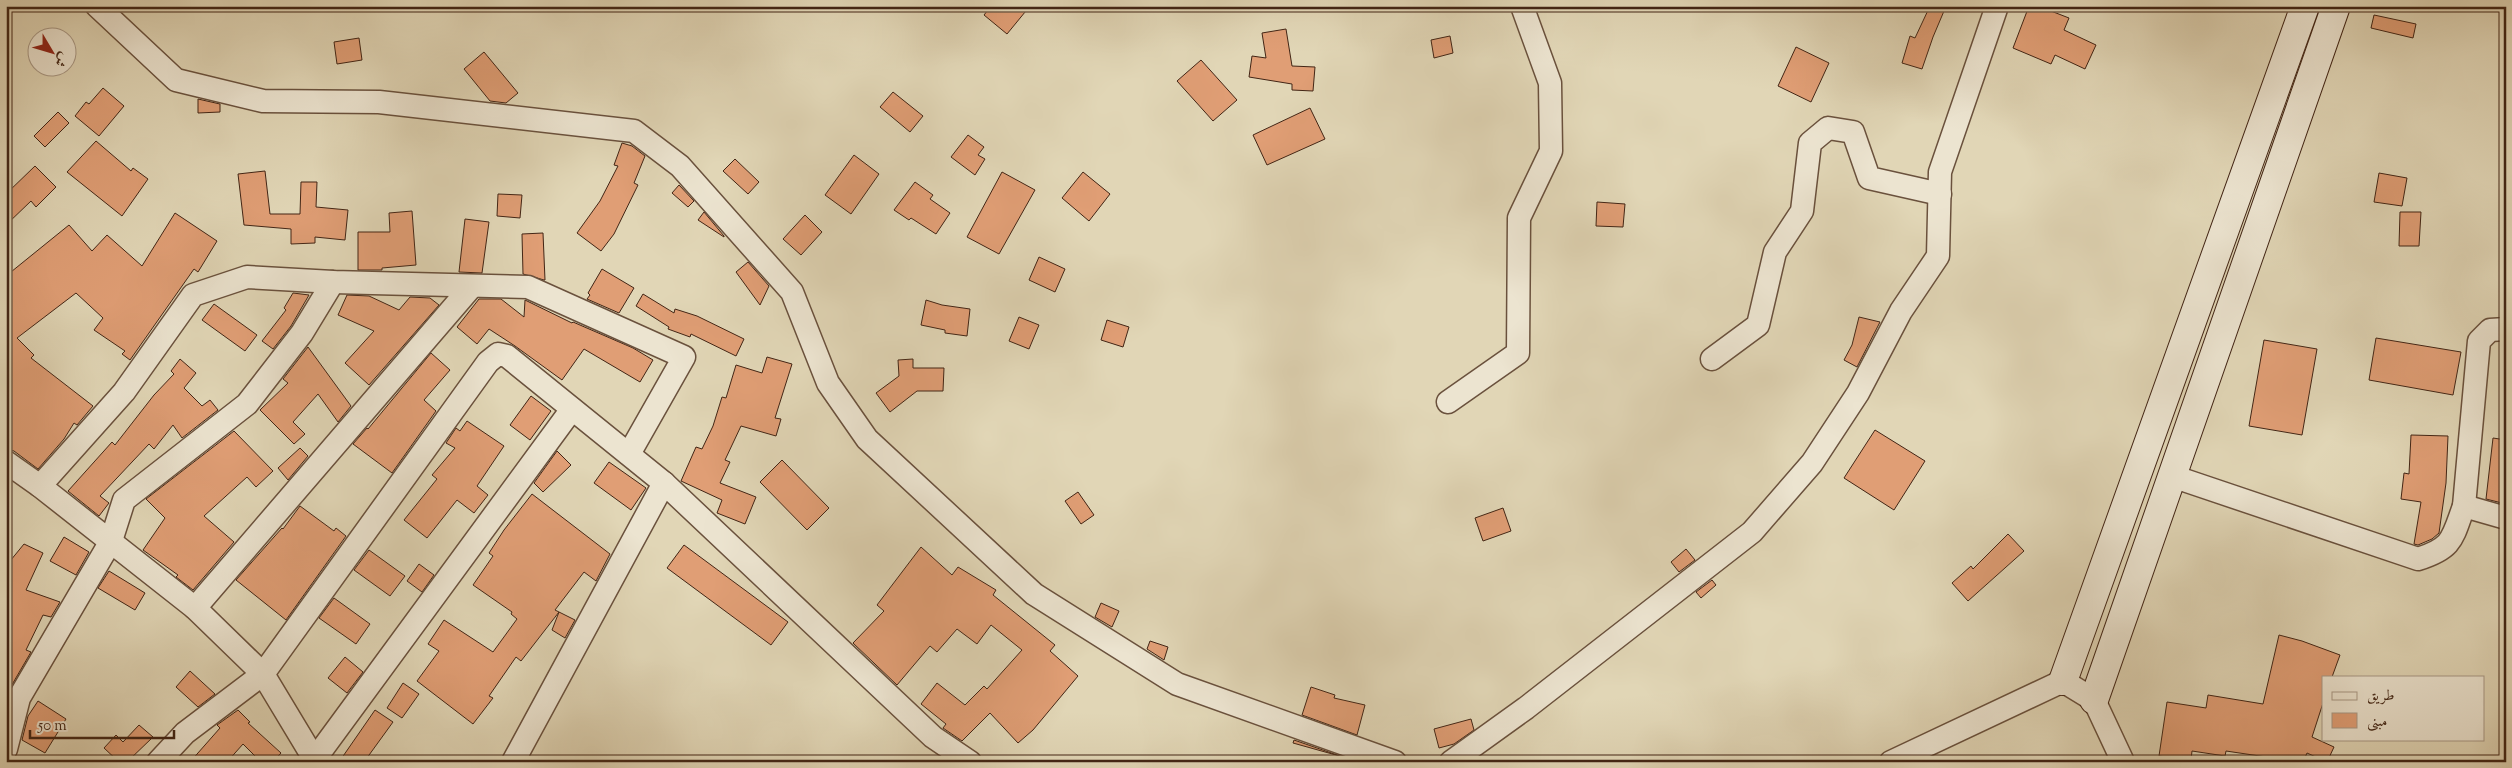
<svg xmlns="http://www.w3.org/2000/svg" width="2512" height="768" font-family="'Sorts Mill Goudy',Amiri,serif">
  <rect width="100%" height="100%" fill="#e1d6b6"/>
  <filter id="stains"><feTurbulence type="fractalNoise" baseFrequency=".004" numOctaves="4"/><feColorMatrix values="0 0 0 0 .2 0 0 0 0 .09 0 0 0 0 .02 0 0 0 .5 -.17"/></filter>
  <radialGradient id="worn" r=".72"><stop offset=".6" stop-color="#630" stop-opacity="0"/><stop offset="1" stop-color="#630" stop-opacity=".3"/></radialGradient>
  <g fill="#e09e75" stroke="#422515">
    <path d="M991,6H1030L1007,34L984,15Z"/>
    <path d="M1930,6L1944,11L1933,37L1922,69L1902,63L1910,36L1915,38Z"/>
    <path d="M2029,6H2038L2069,18L2064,30L2096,45L2085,69L2055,55L2051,64L2013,48Z"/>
    <path d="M2374,15L2416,24L2413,38L2371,28Z"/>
    <path d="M1286,29L1292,66L1315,67L1313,91L1292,90V84L1249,77L1252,56L1266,58L1262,33Z"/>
    <path d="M1450,36L1453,53L1434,58L1431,40Z"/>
    <path d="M359,38L362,60L337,64L334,42Z"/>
    <path d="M1796,47L1829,63L1811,102L1778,86Z"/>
    <path d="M484,52L518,93L506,103L490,101L464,69Z"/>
    <path d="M1201,60L1237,100L1213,121L1177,81Z"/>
    <path d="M103,88L124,106L99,136L75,116L86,102L89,104Z"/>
    <path d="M893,92L923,116L910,132L880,107Z"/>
    <path d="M198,99L220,104V112L198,113Z"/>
    <path d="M1310,108L1325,139L1267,165L1253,135Z"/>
    <path d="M58,112L69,123L45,147L34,136Z"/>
    <path d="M968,135L984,147L978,155L985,159L975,175L951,157Z"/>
    <path d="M96,141L131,171L133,168L148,179L122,216L67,172Z"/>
    <path d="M622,143L632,146L645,156L634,183L638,185L614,234L601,251L577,233L600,201L618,166L614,165Z"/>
    <path d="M854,155L879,174L851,214L825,195Z"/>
    <path d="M735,159L759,182L748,194L723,171Z"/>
    <path d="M35,166L56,187L36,207L31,201L6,225V194Z"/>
    <path d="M265,171L270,214H300L301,182H317L316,207L348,210L345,240L315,237V243L291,244V229L244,225L238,174Z"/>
    <path d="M1002,172L1035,190L999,254L967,237Z"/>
    <path d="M1083,172L1110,194L1089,221L1062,198Z"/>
    <path d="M2379,173L2407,178L2402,206L2374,202Z"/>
    <path d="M915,182L933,195L930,199L950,213L936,234L911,218L909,220L894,210Z"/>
    <path d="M679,185L694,201L688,207L672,193Z"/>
    <path d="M498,194L522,195L520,218L497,216Z"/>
    <path d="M1597,202L1625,204L1623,227L1596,226Z"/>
    <path d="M412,211L416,265L382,268V270H358V232H390L389,213Z"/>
    <path d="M704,212L724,236V237L698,220Z"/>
    <path d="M2400,212H2421L2419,246H2399Z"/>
    <path d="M175,213L217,241L198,272L194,269L130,360L122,354L125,351L94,330L103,318L76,293L17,338L34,355L31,358L93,406L77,425L74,423L64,439L38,469L14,451L6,449V276L69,225L92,251L107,235L142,266Z"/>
    <path d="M805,215L822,232L801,255L783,239Z"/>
    <path d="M465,219L489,222L482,273L459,272Z"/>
    <path d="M543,233L545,280H544L523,274L522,234Z"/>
    <path d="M1039,257L1065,269L1055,292L1029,280Z"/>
    <path d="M748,262L769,286L760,305L736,272Z"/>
    <path d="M602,269L634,288L619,313L587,299L590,295L588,293Z"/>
    <path d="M293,293L309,295L291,326L273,349L262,341L286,310L284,308Z"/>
    <path d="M643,294L674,313L675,309L697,316L744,339L736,356L691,334L690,337L668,329L669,327L636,306Z"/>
    <path d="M347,295L369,296L399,310L410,297L430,298L439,305L369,385L345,363L374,331L338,315Z"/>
    <path d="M479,299H501L524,317L525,300L572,323L573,322L633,348L653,360L640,382L584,349L562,380L515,346L489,329L477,344L457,327Z"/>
    <path d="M926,300L942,305L970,309L967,336L945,333V330L921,325Z"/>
    <path d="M214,304L257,335L245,351L202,320Z"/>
    <path d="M1019,317L1039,325L1029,349L1009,341Z"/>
    <path d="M1859,317L1880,322L1857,367L1844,360L1852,345Z"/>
    <path d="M1107,320L1129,327L1123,347L1101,340Z"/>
    <path d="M2376,338L2461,352L2453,395L2369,380Z"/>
    <path d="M2264,340L2317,349L2302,435L2249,426Z"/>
    <path d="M308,347L351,406L338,422L318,394L293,422L305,434L294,444L260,410L288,383L283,379Z"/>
    <path d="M431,353L450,370L424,400L436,411L392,473L353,444L367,428L368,429Z"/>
    <path d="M767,357L792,364L775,418L781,419L776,436L741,426L725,460L730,462L720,483L756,497L745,524L717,513L722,500L681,481L696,447L702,449L713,426L722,397L726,398L736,365L762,373Z"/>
    <path d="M180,359L196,373L184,388L202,406L210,400L218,410L182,438L173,425L154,449L149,444L100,496L109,503L99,516L68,491L112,442L115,445L154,395L174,374L171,371Z"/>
    <path d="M913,359V368H944L943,391H917L890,412L876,393L899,376L898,360Z"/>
    <path d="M531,396L551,411L530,440L510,425Z"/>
    <path d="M467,421L504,446L477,486L488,495L474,513L457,500L427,538L404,520L437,479L432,475L455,448L446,443L456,428L460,431Z"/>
    <path d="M1875,430L1925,461L1894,510L1844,478Z"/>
    <path d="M234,431L273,471L256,487L247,477L204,516L234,542L193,590L176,577L178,575L143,550L165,518L146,499Z"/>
    <path d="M2411,435L2448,436L2446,483L2439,533L2432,539L2418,545L2414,544L2421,502L2401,499L2404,473L2409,474Z"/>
    <path d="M2493,438L2506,440V504L2486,499Z"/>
    <path d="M300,448L308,456L288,480L278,468Z"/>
    <path d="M557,451L571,465L543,492L534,483Z"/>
    <path d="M782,460L829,508L807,530L760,482Z"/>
    <path d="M609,462L646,488L631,510L594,483Z"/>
    <path d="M1078,492L1094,515L1081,524L1065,501Z"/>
    <path d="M532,494L610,554L596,581L584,572L555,610L559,612L521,661L516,657L489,696L493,698L473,724L417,681L439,651L428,644L444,620L493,652L517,619L511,614L512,612L473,585L493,556L489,553L504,530Z"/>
    <path d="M300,506L334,531L336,528L346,536L286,620L236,580L282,528L283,529Z"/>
    <path d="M1503,508L1511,531L1483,541L1475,518Z"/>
    <path d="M2008,534L2024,551L1968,601L1952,583L1971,566L1973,569Z"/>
    <path d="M64,537L89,552L76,575L50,561Z"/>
    <path d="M24,544L43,553L26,590L60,602L51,617L43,615L26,650L31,652L6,695V583L11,570L6,566Z"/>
    <path d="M684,545L788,622L771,645L667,568Z"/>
    <path d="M921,547L952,575L958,567L996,590L993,595L1055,645L1050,651L1078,676L1033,730L1018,743L990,713L962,741L943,728L946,724L921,704L937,683L965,705L984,686L987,689L1022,650L991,625L977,644L957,629L937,652L930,646L897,685L853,643L884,611L877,605Z"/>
    <path d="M1686,549L1695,560L1679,572L1671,562Z"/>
    <path d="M369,550L405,576L390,596L354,570Z"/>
    <path d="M419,564L434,575L422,592L407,581Z"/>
    <path d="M109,571L145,593L135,610L98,588Z"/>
    <path d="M1712,580L1716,585L1701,598L1696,592Z"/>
    <path d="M334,598L370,624L356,644L319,618Z"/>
    <path d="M1101,603L1119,611L1112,627L1095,617Z"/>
    <path d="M559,612L575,620L565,638L552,630Z"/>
    <path d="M2279,635L2302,641L2340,655L2332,677H2323V703L2312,737L2334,747L2327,762L2307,753L2303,762H2279L2280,759L2226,751L2225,756L2192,751L2191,760L2159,756L2167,702L2206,708L2208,695L2263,704Z"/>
    <path d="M1150,641L1168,647L1164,660L1147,649Z"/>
    <path d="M345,657L363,672L347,693L328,678Z"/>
    <path d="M190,671L215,694L198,707L176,687Z"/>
    <path d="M403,683L419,694L402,718L387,708Z"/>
    <path d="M1311,687L1335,695L1334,698L1365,705L1357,735L1302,715Z"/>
    <path d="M38,701L66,719L45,753L22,740L28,716Z"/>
    <path d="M238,710L250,722L248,723L281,753L273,762H261L243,744L227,762H190L220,728L217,725Z"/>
    <path d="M375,710L393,722L364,762H339Z"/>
    <path d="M1471,719L1474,730L1454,744L1439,748L1434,729Z"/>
    <path d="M139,725L153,737L127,762H119L104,748L116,735L123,742Z"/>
    <path d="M1294,740L1343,757L1293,743Z"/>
  </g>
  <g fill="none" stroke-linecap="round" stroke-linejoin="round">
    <g stroke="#6a513d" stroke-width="25">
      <g id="street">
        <path d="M97,6L176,80L263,101L379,102L634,131L680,166L792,292L828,383L867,439L1034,594L1177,684L1395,762"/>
        <path d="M1712,359L1758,325L1775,252L1802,211L1810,143L1828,128L1853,132L1869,178L1940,194"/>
        <path d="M1448,402L1518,353L1519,218L1551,151L1550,83L1522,6"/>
        <path d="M6,462L40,486L195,608L263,674L316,762"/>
        <path d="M2172,476L2418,559C2453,548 2452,539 2464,506L2506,518"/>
        <path d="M40,486L124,392L193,295L247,277L333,282L528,287L684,357L629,454"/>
        <path d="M2464,506L2479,341L2490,330L2506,329"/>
        <path d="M195,608L472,286"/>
        <path d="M6,749L19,698L111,541L124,500L247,404L302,333L333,282"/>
        <path d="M315,759L572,409"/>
        <path d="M158,762L185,733L263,674L488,362L498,354L507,356L664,483L933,737L970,762"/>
        <path d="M513,762L664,483"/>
        <path d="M1451,762L1526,708L1752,532L1812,463L1858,393L1901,311L1938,256L1940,172L1997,6"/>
        <path d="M1891,762L2063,681L2094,700L2123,762"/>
      </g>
    </g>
    <g stroke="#422515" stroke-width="30">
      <g id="secondary">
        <path d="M2063,681L2305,6"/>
        <path d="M2094,700L2336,6"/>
      </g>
    </g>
    <use href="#street" stroke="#ece4d0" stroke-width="22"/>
    <use href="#secondary" stroke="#ece4d0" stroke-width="28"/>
  </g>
  <rect width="2512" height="768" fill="none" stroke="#e1d6b6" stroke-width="25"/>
  <rect x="8" y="8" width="2497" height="753" fill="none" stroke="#422515" stroke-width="2.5"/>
  <rect x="12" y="12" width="2487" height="743" fill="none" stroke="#422515"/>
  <rect x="2322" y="676" width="162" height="65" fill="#ece4d0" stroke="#a89885"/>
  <rect x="2332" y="692" width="25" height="8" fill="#ece4d0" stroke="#a89885"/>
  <text x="2367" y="700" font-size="15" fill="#422515">طريق</text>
  <rect x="2332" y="713" width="25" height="15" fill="#e09e75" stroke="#a89885"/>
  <text x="2367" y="726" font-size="15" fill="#422515">مبنى</text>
  <g transform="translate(52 52) rotate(128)"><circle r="24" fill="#ece4d0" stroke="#a89885"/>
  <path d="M0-4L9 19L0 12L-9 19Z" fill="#8f2418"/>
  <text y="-8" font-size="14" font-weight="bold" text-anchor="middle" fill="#422515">ش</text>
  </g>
  <path d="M30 730v8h144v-8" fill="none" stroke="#422515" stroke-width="2.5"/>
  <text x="38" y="730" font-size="15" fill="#422515" stroke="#ece4d0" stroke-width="4" paint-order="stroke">50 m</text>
  <rect width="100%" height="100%" filter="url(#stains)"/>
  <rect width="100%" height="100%" fill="url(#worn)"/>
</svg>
